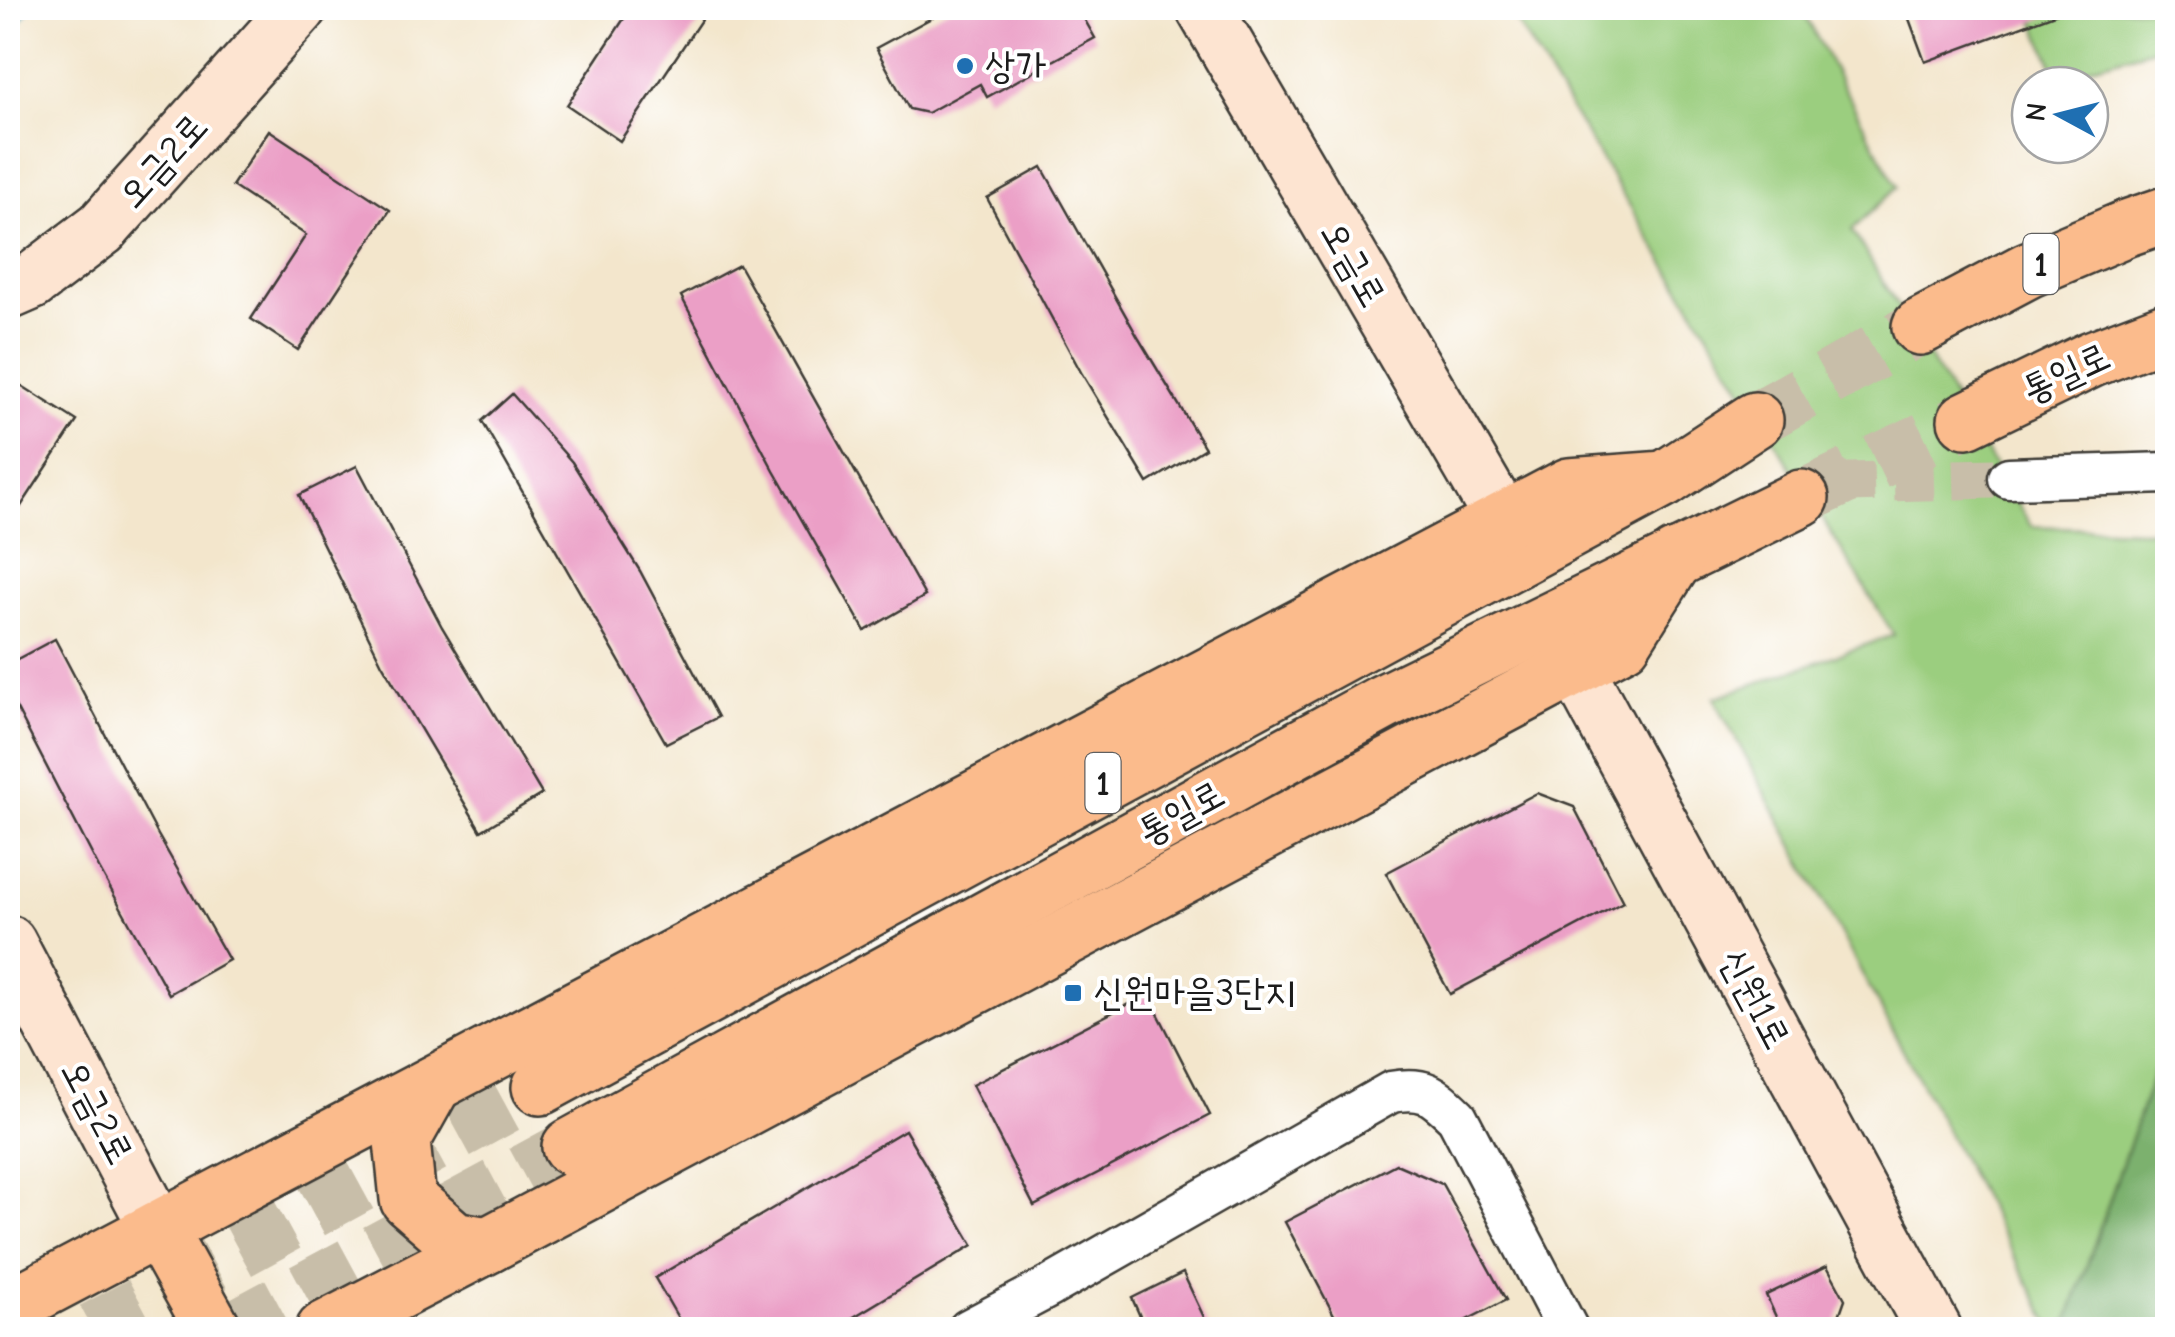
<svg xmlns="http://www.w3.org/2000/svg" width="2175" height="1337" font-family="'Comic Neue','Poor Story',sans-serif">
  <rect width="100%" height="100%" fill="#fff"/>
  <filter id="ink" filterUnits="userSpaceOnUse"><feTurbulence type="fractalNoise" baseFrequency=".01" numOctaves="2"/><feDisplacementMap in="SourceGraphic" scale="20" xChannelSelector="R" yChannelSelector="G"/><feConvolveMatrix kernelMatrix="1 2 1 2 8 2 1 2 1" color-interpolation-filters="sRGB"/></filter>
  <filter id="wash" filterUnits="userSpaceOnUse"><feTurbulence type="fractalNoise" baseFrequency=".0048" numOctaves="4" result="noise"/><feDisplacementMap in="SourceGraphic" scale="40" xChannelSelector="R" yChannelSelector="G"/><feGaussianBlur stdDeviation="2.25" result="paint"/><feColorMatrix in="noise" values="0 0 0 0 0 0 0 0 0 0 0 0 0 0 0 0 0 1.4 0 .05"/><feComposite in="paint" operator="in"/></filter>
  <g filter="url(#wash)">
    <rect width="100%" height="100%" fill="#f3e6cc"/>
    <g fill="#9bce7f" stroke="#5c754e" stroke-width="2.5">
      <path d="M1508,8H1801L1897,187L1852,230L2031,526L2167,531V1035L2065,1329H2053L1714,698L1894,635Z"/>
      <path d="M2029,8H2167V45L2057,76Z"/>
    </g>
    <path fill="#7cb16e" stroke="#4c6645" stroke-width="2.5" d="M2167,1035V1329H2065Z"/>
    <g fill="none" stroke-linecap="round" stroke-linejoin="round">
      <path stroke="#46a9c5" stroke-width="11" d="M8,33L24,8"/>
    </g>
    <g id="blocks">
      <g fill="#eb9fc6">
        <path d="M631,8H709L620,141L567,105Z"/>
        <path d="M950,8H1078L1095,38L987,97L980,84L927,113L909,109L876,48Z"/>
        <path d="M1905,8H2063V11L1925,62Z"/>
        <path d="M269,130L390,210L298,350L251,319L306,235L232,186Z"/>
        <path d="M1042,167L1139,339L1205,448L1148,483L1082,374L987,198Z"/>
        <path d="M739,265L925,596L865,631L774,471L681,296Z"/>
        <path d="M8,377L77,421L8,526Z"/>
        <path d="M512,394L572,462L640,571L718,717L666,743L482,421Z"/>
        <path d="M357,466L442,627L542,794L481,831L382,664L299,495Z"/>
        <path d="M55,639L158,835L229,960L169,994L99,868L8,692V664Z"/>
        <path d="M1537,793L1574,807L1623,902L1450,994L1386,873Z"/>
        <path d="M1148,994L1210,1115L1034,1206L972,1085Z"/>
        <path d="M905,1130L973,1245L832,1330H685L655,1278Z"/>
        <path d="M1396,1164L1442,1184L1506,1300L1447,1330H1342L1285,1222Z"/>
        <path d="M1827,1266L1845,1299L1834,1330H1782L1766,1295Z"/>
        <path d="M1183,1273L1210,1330H1146L1132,1298Z"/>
      </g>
    </g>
  </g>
  <g filter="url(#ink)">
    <use href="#blocks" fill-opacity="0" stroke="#3c3a36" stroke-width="2.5"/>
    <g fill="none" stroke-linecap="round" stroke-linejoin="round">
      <path stroke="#c8bea9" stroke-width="40" stroke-dasharray="40 20" stroke-linecap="butt" d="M1834,483L2009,478"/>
      <g stroke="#c8bea9" stroke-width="55" stroke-dasharray="55 28" stroke-linecap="butt">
        <path d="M1755,420L1920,327"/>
        <path d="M1801,498L1966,420"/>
        <path d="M93,1330L540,1087"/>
        <path d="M230,1330L570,1147"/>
      </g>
      <g stroke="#3c3a36" stroke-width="45">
        <g id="street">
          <path d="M2009,478L2168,473"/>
          <path d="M968,1330L1051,1286L1391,1092C1425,1086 1433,1094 1457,1117L1568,1330"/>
        </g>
      </g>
      <g stroke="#3c3a36" stroke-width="60">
        <g id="secondary">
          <path d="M1204,8L1503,520"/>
          <path d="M8,292L31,282L102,228L299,8"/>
          <path d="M1576,668L1934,1330"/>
          <path d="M8,943L158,1229"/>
        </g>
      </g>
      <g stroke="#3c3a36" stroke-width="60">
        <g id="primary">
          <path d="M1920,327L2028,270L2127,228L2168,214"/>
          <path d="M1966,420L2092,359L2168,330"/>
          <path d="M434,1084L402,1141L408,1199L454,1239L488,1245"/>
          <path d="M540,1087L1665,479L1755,420"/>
          <path d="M570,1147L1382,703L1801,498"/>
          <path d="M158,1229L214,1330"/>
          <path d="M8,1308L1569,486L1665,479"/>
          <path d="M324,1330L488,1245L1623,642L1676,558"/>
        </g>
      </g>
      <use href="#street" stroke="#fff" stroke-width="40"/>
      <use href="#secondary" stroke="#fde4d1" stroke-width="55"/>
      <use href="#primary" stroke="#fbbb8c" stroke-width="55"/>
    </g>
  </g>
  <g fill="#1f6fb2" stroke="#fff" stroke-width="4">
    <circle cx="965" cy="66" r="10"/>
    <rect x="1063" y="983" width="20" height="20" rx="5"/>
  </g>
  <g text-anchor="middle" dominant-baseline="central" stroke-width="8" stroke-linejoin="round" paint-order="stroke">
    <g fill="#fff" stroke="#606060" stroke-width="2.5">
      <rect x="2023.5" y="234" width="35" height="60" rx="8"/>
      <rect x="1085.5" y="753" width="35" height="60" rx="8"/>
    </g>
    <g font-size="35" font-weight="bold" fill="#1c1c1c">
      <text x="2041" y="264">1</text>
      <text x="1103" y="783">1</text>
    </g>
    <g font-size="38" fill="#1c1c1c" stroke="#fff" text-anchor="start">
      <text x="985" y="66">상가</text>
      <text x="1093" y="993">신원마을3단지</text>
    </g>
    <g font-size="38" fill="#1c1c1c" stroke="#fff">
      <text transform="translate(163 161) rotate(-48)">오금2로</text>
      <text transform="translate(1353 264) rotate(60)">오금로</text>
      <text transform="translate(2066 373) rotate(-25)">통일로</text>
      <text transform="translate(1181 813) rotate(-29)">통일로</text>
      <text transform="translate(1755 999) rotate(62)">신원1로</text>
      <text transform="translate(97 1112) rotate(62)">오금2로</text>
    </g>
  </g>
  <rect width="2175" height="1337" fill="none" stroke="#fff" stroke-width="40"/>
  <g transform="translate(2060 115) rotate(277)"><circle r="48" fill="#ffffff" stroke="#a4a4a4" stroke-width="2.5"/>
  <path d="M0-8L18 38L0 25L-18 38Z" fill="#1f6fb2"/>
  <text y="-15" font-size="28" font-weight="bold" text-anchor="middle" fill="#1c1c1c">N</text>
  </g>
</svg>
